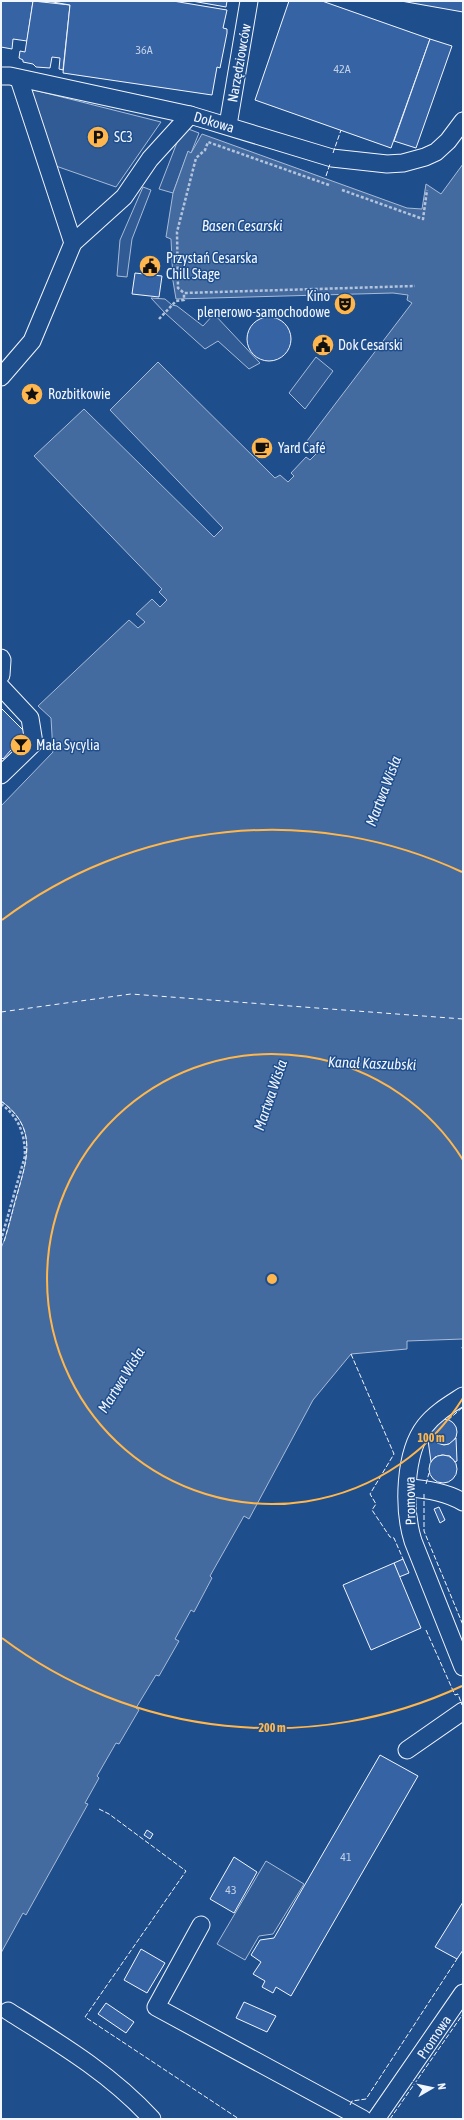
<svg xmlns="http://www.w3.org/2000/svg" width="464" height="2120" font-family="'Asap Condensed',sans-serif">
  <rect width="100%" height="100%" fill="#1f4e8c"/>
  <g fill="#305b95" stroke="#a8bbd7">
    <path d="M30,89L161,122L116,187L53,165Z"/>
    <path d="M183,127L199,133L191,153L188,152L173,193L159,189Z"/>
    <path d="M143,187L151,190L132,239L127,277L117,276L120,240Z"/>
    <path d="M151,298L165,299L172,305L177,306L203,326L214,314L260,363L249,369L218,341L205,349L165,313Z"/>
    <path d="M316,357L333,371L305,409L289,393Z"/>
    <path d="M266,1861L304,1884L273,1934L259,1936L245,1960L217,1944Z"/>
  </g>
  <path fill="#446ba0" stroke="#a8bbd7" d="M202,134L407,208L422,209L426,184L441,194L463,164V1339L407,1341V1349L351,1354L313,1400L249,1519L244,1516L210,1576L212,1578L194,1612L191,1610L175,1639L179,1641L159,1676L156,1675L136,1708L139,1710L119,1744L116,1743L97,1776L99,1778L85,1803L88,1804L26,1915L23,1913L1,1953V1248C8,1233 11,1216 15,1201C26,1162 40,1129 1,1101V806L53,752L51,718L38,706L129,620L138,628L145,622L136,614L152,599L160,607L167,600L159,592L162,589L34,456L84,409L214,537L223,528L110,410L158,362L275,478L280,475L288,482L294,476L291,473L306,457L310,460L316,454L307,445V441L412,303L407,300L408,295L393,293L176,299L173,281L171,239L166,237L173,193L188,151L191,153Z"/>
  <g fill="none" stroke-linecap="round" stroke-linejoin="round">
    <path stroke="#f2f6ff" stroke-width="1" stroke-dasharray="5 4" stroke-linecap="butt" d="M1,1012L131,994L463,1019"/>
  </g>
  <g fill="#3563a3" stroke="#f2f6ff">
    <path d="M1,1H33L27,41L13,39L12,49L1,47Z"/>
    <path d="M33,1L70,5L63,70L59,69L60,58L52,57L50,68L36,67L33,64L23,62V60L19,58L20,51L25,52Z"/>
    <path d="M47,1H173L227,10L223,28L227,29V33L220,68L217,67L212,95L63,73L70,5Z"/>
    <path d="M192,1H227L226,7Z"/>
    <path d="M289,1H322L430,39L391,148L255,100Z"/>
    <path d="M401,1H463V12Z"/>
    <path d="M430,39L452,46L416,148L394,141Z"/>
    <path d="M135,273L162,276L159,297L132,294Z"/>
    <circle cx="269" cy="339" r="22"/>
    <path d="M1,708L26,733L3,759L1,757Z"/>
    <circle cx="444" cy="1432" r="13"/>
    <path d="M432,1438L437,1443L444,1445L449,1444L456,1438L457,1461L455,1462L450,1456L442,1455L435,1457L431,1462L428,1440Z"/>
    <circle cx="443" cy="1469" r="14"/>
    <path d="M439,1507L445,1520L440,1523L434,1509Z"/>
    <path d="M403,1559L409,1573L399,1577L394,1563Z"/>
    <path d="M394,1563L421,1628L371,1650L343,1585Z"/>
    <path d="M380,1755L418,1776L291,1996L276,1987L273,1993L262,1987L265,1981L253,1974L261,1962L251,1955L260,1940L274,1938Z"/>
    <path d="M147,1830L153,1834L150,1839L144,1835Z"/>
    <path d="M234,1857L257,1872L234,1913L210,1899Z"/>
    <path d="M463,1902V1950L457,1959L435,1947Z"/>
    <path d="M141,1949L165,1963L147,1993L124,1980Z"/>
    <path d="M244,2002L276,2016L267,2032L236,2018Z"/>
    <path d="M106,2003L134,2022L126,2033L98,2014Z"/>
  </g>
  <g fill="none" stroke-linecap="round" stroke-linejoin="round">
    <g stroke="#f2f6ff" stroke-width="19">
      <g id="minor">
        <path d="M1,76H10L190,115L332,158L387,164L403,163L425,157L436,152L448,141L463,121"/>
        <path d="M19,79L73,243"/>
        <path d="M228,125L249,1"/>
        <path d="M1,377L32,341L73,243L124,197L150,159L190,115"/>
        <path d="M1,658L2,660L1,675"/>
        <path d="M1,687L30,718L34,743L1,775"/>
        <path d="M463,1396C449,1405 435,1413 425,1426C404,1453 403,1509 413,1541L463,1667"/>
        <path d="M408,1488C428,1489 446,1492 463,1502"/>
        <path d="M407,1750L463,1711"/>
        <path d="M201,1925L156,2007L363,2119"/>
        <path d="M8,2011C59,2043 111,2074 152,2119"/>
        <path d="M376,2119L463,1993"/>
      </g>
    </g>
    <g stroke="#b3c4dc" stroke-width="2.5" stroke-dasharray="3 2" stroke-linecap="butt">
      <path d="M329,185L208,142L205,150L196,158L177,232L178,288L184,293L415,286"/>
      <path d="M342,190L423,219L427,190"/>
      <path d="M159,319L176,301L184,300V293"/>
      <path d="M1,1104C19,1117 25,1134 25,1156L1,1240"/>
    </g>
    <use href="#minor" stroke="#1f4e8c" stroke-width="17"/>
    <g stroke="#f2f6ff" stroke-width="1" stroke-dasharray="5 2" stroke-linecap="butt">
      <path d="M333,153L341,130"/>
      <path d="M326,176L330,164"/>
      <path d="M1,1101C35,1126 29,1153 19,1188C14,1206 9,1224 4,1242"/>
      <path d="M462,1347L463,1351"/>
      <path d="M351,1354L394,1454L370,1494L376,1504L372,1510L390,1537L394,1538L403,1559"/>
      <path d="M448,1420L463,1407"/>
      <path d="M426,1484L429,1473"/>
      <path d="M424,1494V1531L463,1625"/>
      <path d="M426,1630L455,1695L458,1694L462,1705"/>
      <path d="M99,1809L109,1814L186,1871L85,2017L239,2119"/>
      <path d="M350,2105L352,2101L366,2099L457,1959"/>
      <path d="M390,2119L463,2014"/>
    </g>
  </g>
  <g fill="none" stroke="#ffb74d" stroke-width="2">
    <path d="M463 1398A225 225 0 1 1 463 1160"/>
    <path d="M462 1686A449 449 0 0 1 2 1638M2 920A449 449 0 0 1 462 872"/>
  </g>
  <defs>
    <g id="parking-disc" transform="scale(1.15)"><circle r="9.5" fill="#ffb74d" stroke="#1f4e8c"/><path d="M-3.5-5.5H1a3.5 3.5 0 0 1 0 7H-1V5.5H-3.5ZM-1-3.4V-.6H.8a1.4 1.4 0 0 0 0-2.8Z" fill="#111"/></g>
    <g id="civic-disc" transform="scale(1.15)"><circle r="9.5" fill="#ffb74d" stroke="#1f4e8c"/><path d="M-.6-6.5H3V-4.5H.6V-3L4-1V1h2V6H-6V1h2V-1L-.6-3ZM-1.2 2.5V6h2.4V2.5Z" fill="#111"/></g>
    <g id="theatre-disc" transform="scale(1.15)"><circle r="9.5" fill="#ffb74d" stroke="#1f4e8c"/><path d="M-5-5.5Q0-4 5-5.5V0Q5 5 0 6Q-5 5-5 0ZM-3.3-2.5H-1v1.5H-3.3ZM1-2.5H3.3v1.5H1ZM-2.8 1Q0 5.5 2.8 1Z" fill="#111"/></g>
    <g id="sight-disc" transform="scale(1.15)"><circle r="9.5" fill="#ffb74d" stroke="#1f4e8c"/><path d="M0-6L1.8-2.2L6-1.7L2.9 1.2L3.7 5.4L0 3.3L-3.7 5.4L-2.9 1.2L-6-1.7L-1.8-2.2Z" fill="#111"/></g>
    <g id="cafe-disc" transform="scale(1.15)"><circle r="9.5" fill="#ffb74d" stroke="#1f4e8c"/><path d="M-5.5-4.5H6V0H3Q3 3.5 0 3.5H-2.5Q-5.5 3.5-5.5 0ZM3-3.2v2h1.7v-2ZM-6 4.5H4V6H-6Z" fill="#111"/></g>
    <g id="bar-disc" transform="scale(1.15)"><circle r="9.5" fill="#ffb74d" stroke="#1f4e8c"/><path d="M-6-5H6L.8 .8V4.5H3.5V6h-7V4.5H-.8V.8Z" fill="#111"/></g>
  </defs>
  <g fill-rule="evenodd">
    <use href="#parking-disc" x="98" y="137"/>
    <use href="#civic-disc" x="150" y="266"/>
    <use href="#theatre-disc" x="345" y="304"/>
    <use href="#civic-disc" x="323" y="345"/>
    <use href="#sight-disc" x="32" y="394"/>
    <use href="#cafe-disc" x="262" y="448"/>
    <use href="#bar-disc" x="21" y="745"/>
  </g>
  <g text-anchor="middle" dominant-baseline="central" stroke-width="3" stroke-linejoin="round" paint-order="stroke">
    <g font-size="12" fill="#c3d1e8">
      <text x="144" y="50">36A</text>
      <text x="342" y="69">42A</text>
      <text x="346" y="1857">41</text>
      <text x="231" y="1890">43</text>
    </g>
    <g font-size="14" fill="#f2f6ff" stroke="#1f4e8c">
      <text transform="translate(239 63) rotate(-80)">Narzędziowców</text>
      <text transform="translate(214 122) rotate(17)">Dokowa</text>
      <text transform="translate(410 1501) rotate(-91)">Promowa</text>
      <text transform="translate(434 2037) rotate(-56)">Promowa</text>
    </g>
    <g font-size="14" fill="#f2f6ff" stroke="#1f4e8c" text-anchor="start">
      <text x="114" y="137">SC3</text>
      <text x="166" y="258">Przystań Cesarska<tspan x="166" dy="16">Chill Stage</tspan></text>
      <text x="330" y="296" text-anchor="end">Kino<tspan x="330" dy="16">plenerowo-samochodowe</tspan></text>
      <text x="338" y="345">Dok Cesarski</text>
      <text x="48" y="394">Rozbitkowie</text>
      <text x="278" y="448">Yard Café</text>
      <text x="36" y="745">Mała Sycylia</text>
    </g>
    <g font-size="15" font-style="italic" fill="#f2f6ff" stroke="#1f4e8c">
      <text x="242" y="225">Basen Cesarski</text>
      <text transform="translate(383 791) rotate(-69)">Martwa Wisła</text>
      <text transform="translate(372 1063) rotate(2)">Kanał Kaszubski</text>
      <text transform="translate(270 1095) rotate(-71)">Martwa Wisła</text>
      <text transform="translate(121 1380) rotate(-58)">Martwa Wisła</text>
    </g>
  </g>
  <circle cx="272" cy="1279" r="6" fill="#ffb74d" stroke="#1f4e8c" stroke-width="2"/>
  <g font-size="12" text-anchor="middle" font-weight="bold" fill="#ffb74d" stroke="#1f4e8c" stroke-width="3" stroke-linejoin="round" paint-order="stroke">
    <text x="431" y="1442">100 m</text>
    <text x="272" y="1732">200 m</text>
  </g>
  <rect width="464" height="2120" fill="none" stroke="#f2f6ff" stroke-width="4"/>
  <g transform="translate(432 2088) rotate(81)" stroke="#1f4e8c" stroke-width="3" paint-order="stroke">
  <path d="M0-3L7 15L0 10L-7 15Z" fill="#f2f6ff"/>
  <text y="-6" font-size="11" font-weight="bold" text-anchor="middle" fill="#f2f6ff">N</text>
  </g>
</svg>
